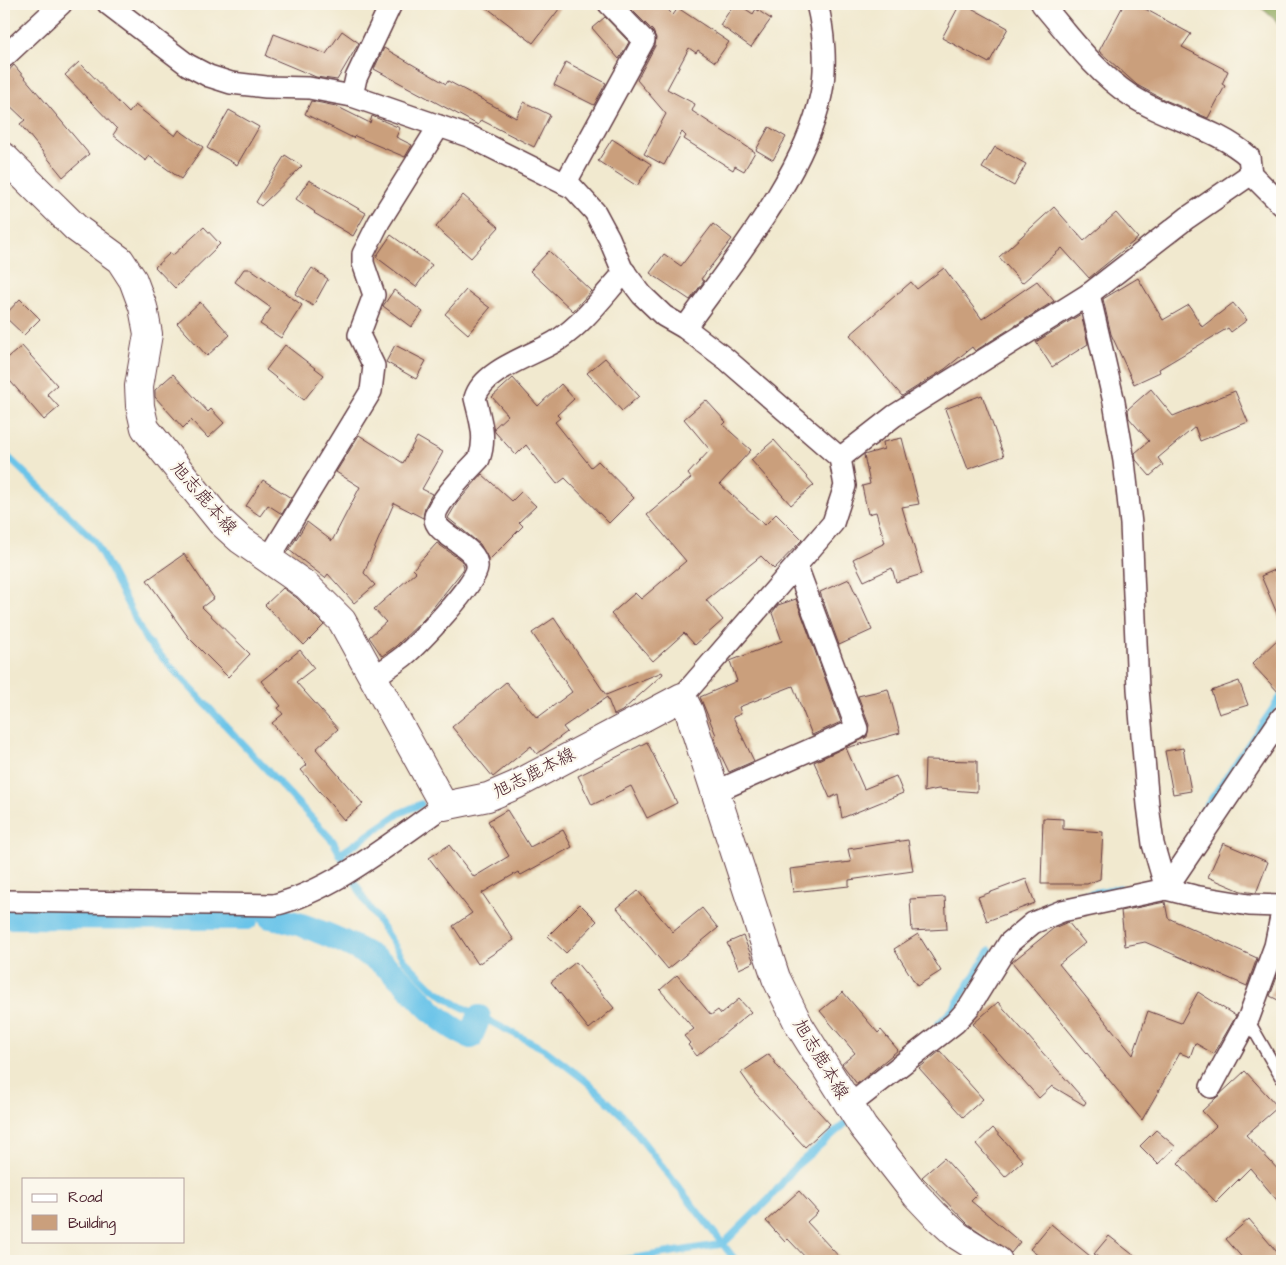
<svg xmlns="http://www.w3.org/2000/svg" width="1286" height="1265" font-family="'Architects Daughter','Klee One',sans-serif">
  <rect width="100%" height="100%" fill="#fbf7ec"/>
  <filter id="ink" filterUnits="userSpaceOnUse"><feTurbulence type="fractalNoise" baseFrequency=".02" numOctaves="2"/><feDisplacementMap in="SourceGraphic" scale="10" xChannelSelector="R" yChannelSelector="G"/><feConvolveMatrix kernelMatrix="1 2 1 2 8 2 1 2 1" color-interpolation-filters="sRGB"/></filter>
  <filter id="wash" filterUnits="userSpaceOnUse"><feTurbulence type="fractalNoise" baseFrequency=".0096" numOctaves="4" result="noise"/><feDisplacementMap in="SourceGraphic" scale="20" xChannelSelector="R" yChannelSelector="G"/><feGaussianBlur stdDeviation="1.12" result="paint"/><feColorMatrix in="noise" values="0 0 0 0 0 0 0 0 0 0 0 0 0 0 0 0 0 1.4 0 .05"/><feComposite in="paint" operator="in"/></filter>
  <g filter="url(#wash)">
    <rect width="100%" height="100%" fill="#f1e9cf"/>
    <path fill="#89a557" stroke="#6a6241" d="M1257,4H1282V26Z"/>
    <g fill="none" stroke-linecap="round" stroke-linejoin="round">
      <g stroke="#6bc4e9" stroke-width="7">
        <path d="M4,453L95,541L146,640L333,841L365,901L404,960L431,987L456,1004L544,1049L586,1081L623,1116L736,1261"/>
        <path d="M1193,826L1282,695"/>
        <path d="M339,855L400,813L421,804"/>
        <path d="M1048,904L1074,896L1120,888"/>
        <path d="M938,1024L953,1009L990,950"/>
        <path d="M616,1261L723,1244L770,1198L795,1167L847,1122"/>
      </g>
      <g stroke="#6bc4e9" stroke-width="24">
        <path d="M4,917L247,918"/>
        <path d="M270,917C302,922 353,944 380,962C414,985 430,1021 471,1037L479,1017"/>
      </g>
    </g>
    <g id="blocks">
      <g fill="#ca9f7c">
        <path d="M482,4H563L533,43Z"/>
        <path d="M626,4H662L673,15L678,8L729,42L715,62L698,50L696,53L689,48L667,89L695,104L692,111L755,152L744,171L735,166L733,170L684,139L686,136L682,132L664,165L644,154L666,114L637,80L655,46L656,38L653,31Z"/>
        <path d="M734,4H738L753,14L756,9L771,19L751,47L720,25Z"/>
        <path d="M960,4H964L1008,28L989,63L942,38Z"/>
        <path d="M1124,4H1136L1191,34L1182,47L1228,71L1222,84L1225,86L1208,118L1165,100L1137,85L1099,51Z"/>
        <path d="M605,17L629,42L619,59L592,28Z"/>
        <path d="M342,31L359,43L337,80L316,77L266,56L274,34L326,54Z"/>
        <path d="M384,48L446,84L448,81L516,118L524,102L550,115L534,147L481,120L478,125L374,69Z"/>
        <path d="M79,62L129,113L135,105L175,136L179,130L203,147L181,179L149,156L146,161L113,135L117,129L65,75Z"/>
        <path d="M566,62L606,83L594,105L554,85Z"/>
        <path d="M14,65L89,154L63,177L20,124L25,120L4,100V76Z"/>
        <path d="M311,101L336,106L370,123L372,116L400,128L396,137L412,145L405,157L355,136L353,138L305,114Z"/>
        <path d="M229,110L259,127L237,165L207,148Z"/>
        <path d="M769,127L786,137L773,160L756,150Z"/>
        <path d="M612,139L651,164L637,186L598,161Z"/>
        <path d="M995,147L1026,164L1014,186L982,168Z"/>
        <path d="M285,155L302,166L261,206L256,202Z"/>
        <path d="M309,180L366,213L353,236L314,213L315,212L296,199Z"/>
        <path d="M463,195L499,227L471,258L436,227Z"/>
        <path d="M1054,207L1084,241L1116,213L1138,238L1089,278L1062,248L1022,283L999,257Z"/>
        <path d="M713,224L732,239L701,279L704,281L690,300L650,273L664,254L681,266Z"/>
        <path d="M204,227L220,244L175,288L155,267L170,253L173,255Z"/>
        <path d="M391,235L432,265L416,287L376,257Z"/>
        <path d="M549,251L591,291L573,311L530,271Z"/>
        <path d="M312,268L328,279L313,306L295,294Z"/>
        <path d="M944,268L982,319L1037,281L1054,301L975,351L972,347L945,369L902,396L850,335L911,282L917,289Z"/>
        <path d="M244,269H251L302,305L281,338L260,324L271,308L235,282Z"/>
        <path d="M1138,278L1163,320L1189,305L1202,327L1233,303L1247,320L1231,332L1228,328L1159,369L1160,372L1134,384L1111,334L1103,299Z"/>
        <path d="M394,290L423,312L411,327L383,306Z"/>
        <path d="M466,290L490,308L468,334L445,314Z"/>
        <path d="M20,299L40,319L24,335L4,316Z"/>
        <path d="M200,302L230,335L207,356L177,323Z"/>
        <path d="M1081,314L1088,344L1052,367L1036,342Z"/>
        <path d="M285,345L324,375L304,400L266,370Z"/>
        <path d="M395,345L426,361L416,379L386,362Z"/>
        <path d="M22,346L57,385L47,394L59,407L44,420L4,374V361Z"/>
        <path d="M605,358L639,396L622,411L587,373Z"/>
        <path d="M173,374L208,412L211,409L224,423L208,438L191,420L183,428L155,397V390Z"/>
        <path d="M513,378L538,406L561,384L574,399L557,415L560,418L555,422L591,467L598,461L634,498L609,523L565,478L557,484L526,445L516,455L495,432L494,428L508,415L492,397Z"/>
        <path d="M1151,389L1173,416L1235,391L1248,422L1200,441L1195,427L1158,458L1163,465L1150,476L1136,460L1135,453L1149,441L1129,418L1128,409Z"/>
        <path d="M982,395L1004,456L968,469L945,409Z"/>
        <path d="M706,400L726,422L723,425L751,450L720,484L765,525L776,514L802,540L774,569L761,556L706,600L723,620L695,645L684,633L653,661L611,614L635,593L641,599L686,561L647,515L691,478L688,474L710,450L684,419Z"/>
        <path d="M359,435L403,463L417,437L443,452L422,489L432,494L425,507L423,518L394,503L364,573L375,585L354,603L328,574L325,578L289,550L307,522L332,541L360,487L336,472Z"/>
        <path d="M902,438L919,504L902,507L922,574L896,582L892,568L864,581L853,559L885,543L876,512L868,514L862,486L870,484L864,455L884,449L883,442Z"/>
        <path d="M774,440L814,485L791,505L751,460Z"/>
        <path d="M482,474L512,501L521,492L536,506L519,522L523,526L489,560L480,544L448,518L457,503Z"/>
        <path d="M263,480L291,498L282,514L268,505L260,516L246,506Z"/>
        <path d="M437,543L462,561L464,567L463,570L424,619L396,646L382,656L369,637L386,622L374,609L416,572L413,569Z"/>
        <path d="M184,554L214,598L202,607L250,654L228,677L189,638L147,580Z"/>
        <path d="M1282,567V625L1261,576Z"/>
        <path d="M849,579L872,630L839,645L820,592Z"/>
        <path d="M283,588L297,598L324,625L304,645L265,605Z"/>
        <path d="M796,599L841,722L812,735L793,686L739,707L741,714L733,717L754,761L729,772L719,751L714,736L716,735L700,697L737,681L730,661L782,641L772,613L778,605Z"/>
        <path d="M554,618L606,695L662,672L663,674L622,711L614,715L607,697L563,727L567,732L537,754L531,746L493,777L452,727L506,682L537,718L572,692L532,633Z"/>
        <path d="M1282,635V696L1252,664Z"/>
        <path d="M300,650L314,668L296,682L338,729L316,749L363,804L344,820L301,770L307,765L272,723L283,714L278,708L281,706L261,681Z"/>
        <path d="M1239,681L1248,705L1219,714L1211,691Z"/>
        <path d="M888,689L900,733L846,748L864,789L896,776L903,793L842,818L838,794L830,798L814,762L867,737L869,725L858,696Z"/>
        <path d="M647,742L677,803L647,818L631,786L592,805L578,776Z"/>
        <path d="M1183,748L1191,791L1173,794L1165,751Z"/>
        <path d="M925,760L977,761V792L938,789L924,792Z"/>
        <path d="M507,810L530,847L563,830L572,847L521,875L518,872L482,893L514,940L478,964L453,926L472,913L429,858L449,845L474,877L509,856L488,821Z"/>
        <path d="M1043,818L1063,819V829L1103,832L1100,879L1087,884H1041Z"/>
        <path d="M908,840L913,871L849,880V886L793,892L790,869L851,862L848,849Z"/>
        <path d="M1223,843L1268,862L1256,893L1241,891L1208,877Z"/>
        <path d="M1026,879L1035,903L987,921L978,897Z"/>
        <path d="M638,891L673,932L702,908L718,928L668,969L617,908Z"/>
        <path d="M945,897L947,929L912,931L910,899Z"/>
        <path d="M1165,902L1168,918L1257,958L1247,986L1145,942L1125,946L1121,911Z"/>
        <path d="M580,904L597,921L566,953L548,936Z"/>
        <path d="M1068,922L1085,943L1059,964L1133,1055L1148,1011L1181,1023L1198,992L1236,1016L1214,1054L1195,1043L1190,1057L1180,1053L1142,1120L1012,962L1054,928Z"/>
        <path d="M918,934L941,971L917,986L894,949Z"/>
        <path d="M743,936L754,962L739,969L727,943Z"/>
        <path d="M576,962L614,1008L589,1029L551,982Z"/>
        <path d="M1280,969L1282,970V1002L1270,996Z"/>
        <path d="M677,975L711,1015L718,1010L721,1014L739,999L751,1012L697,1056L688,1045L690,1043L684,1036L694,1029L660,990Z"/>
        <path d="M843,992L878,1033L881,1030L898,1050L857,1084L842,1064L855,1053L820,1011Z"/>
        <path d="M998,1002L1086,1102L1084,1105L1052,1086L1039,1098L973,1024Z"/>
        <path d="M940,1051L983,1099L963,1117L919,1068Z"/>
        <path d="M769,1054L778,1067L830,1124L805,1147L755,1093L741,1073Z"/>
        <path d="M1245,1071L1278,1107L1246,1135L1282,1174V1206L1250,1168L1216,1202L1178,1163L1216,1126L1202,1111Z"/>
        <path d="M993,1128L1023,1161L1005,1177L976,1144Z"/>
        <path d="M1156,1130L1176,1147L1158,1164L1140,1146Z"/>
        <path d="M944,1158L977,1195L971,1201L1020,1242L1011,1253L968,1224L922,1177Z"/>
        <path d="M799,1191L818,1212L807,1222L843,1261H809L788,1239L785,1242L766,1221Z"/>
        <path d="M1249,1219L1282,1258V1261H1245L1226,1239Z"/>
        <path d="M1051,1224L1096,1261H1045L1030,1249Z"/>
        <path d="M1109,1236L1141,1261H1103L1094,1254Z"/>
      </g>
    </g>
  </g>
  <g filter="url(#ink)">
    <use href="#blocks" fill-opacity="0" stroke="#633d44" stroke-width="1"/>
    <g fill="none" stroke-linecap="round" stroke-linejoin="round">
      <g stroke="#633d44" stroke-width="14">
        <path id="service" d="M1248,1020L1282,1079"/>
      </g>
      <g stroke="#633d44" stroke-width="24">
        <g id="minor">
          <path d="M108,4L188,65L209,76L231,83L266,87L309,88L352,96L471,137L573,188L595,212L609,238L622,269L642,295L664,316L685,328L726,359L840,458L845,486L833,523L682,697"/>
          <path d="M1042,4C1068,34 1096,73 1130,95C1167,120 1216,127 1249,157L1251,174L1282,205"/>
          <path d="M4,57L61,4"/>
          <path d="M352,96L356,78L391,4"/>
          <path d="M565,184L644,40L609,4"/>
          <path d="M1089,294L1114,402L1124,461L1131,524L1138,689L1148,805L1153,844L1166,889"/>
          <path d="M685,328C732,262 805,174 821,95C827,67 824,31 817,4"/>
          <path d="M840,458L894,416L1089,294L1187,218L1251,174"/>
          <path d="M268,560L371,391L374,366L359,335L374,295L363,263V254L379,222L439,126"/>
          <path d="M372,678C383,671 394,664 404,656C418,644 476,584 477,568C480,546 433,535 435,517C436,504 469,469 479,459C487,438 480,419 475,398C483,369 535,355 558,340C585,322 603,296 625,272"/>
          <path d="M715,792L857,729L797,567"/>
          <path d="M1166,889L1282,717"/>
          <path d="M4,901L274,905C336,889 391,842 444,806"/>
          <path d="M1211,1087L1249,1017L1275,946L1282,912"/>
          <path d="M850,1105L955,1023L970,1006L1009,943L1033,923L1062,911L1166,889L1194,896L1249,905L1282,906"/>
        </g>
      </g>
      <g stroke="#633d44" stroke-width="30">
        <path id="secondary" d="M4,157L76,228L120,260L133,280L143,307L148,334L139,386L140,406L145,428L221,522L241,540L307,586L342,621L444,806L488,797L516,785L682,697L689,711L776,978L799,1025L863,1127L916,1195L934,1214L958,1236L998,1261"/>
      </g>
      <use href="#service" stroke="#fff" stroke-width="11"/>
      <use href="#minor" stroke="#fff" stroke-width="21"/>
      <use href="#secondary" stroke="#fff" stroke-width="28"/>
    </g>
  </g>
  <g text-anchor="middle" dominant-baseline="central" stroke-width="4.5" stroke-linejoin="round" paint-order="stroke">
    <g font-size="18" fill="#4a1f2b" stroke="#fbf7ec">
      <text transform="translate(204 498) rotate(49)">旭志鹿本線</text>
      <text transform="translate(534 773) rotate(-27)">旭志鹿本線</text>
      <text transform="translate(821 1059) rotate(59)">旭志鹿本線</text>
    </g>
  </g>
  <rect width="1286" height="1265" fill="none" stroke="#fbf7ec" stroke-width="20"/>
  <rect x="22" y="1178" width="162" height="65" fill="#fbf7ec" stroke="#b4a19f"/>
  <rect x="32" y="1194" width="25" height="8" fill="#ffffff" stroke="#b4a19f"/>
  <text x="68" y="1202" font-size="15" fill="#4a1f2b">Road</text>
  <rect x="32" y="1215" width="25" height="15" fill="#ca9f7c" stroke="#b4a19f"/>
  <text x="68" y="1228" font-size="15" fill="#4a1f2b">Building</text>
</svg>
